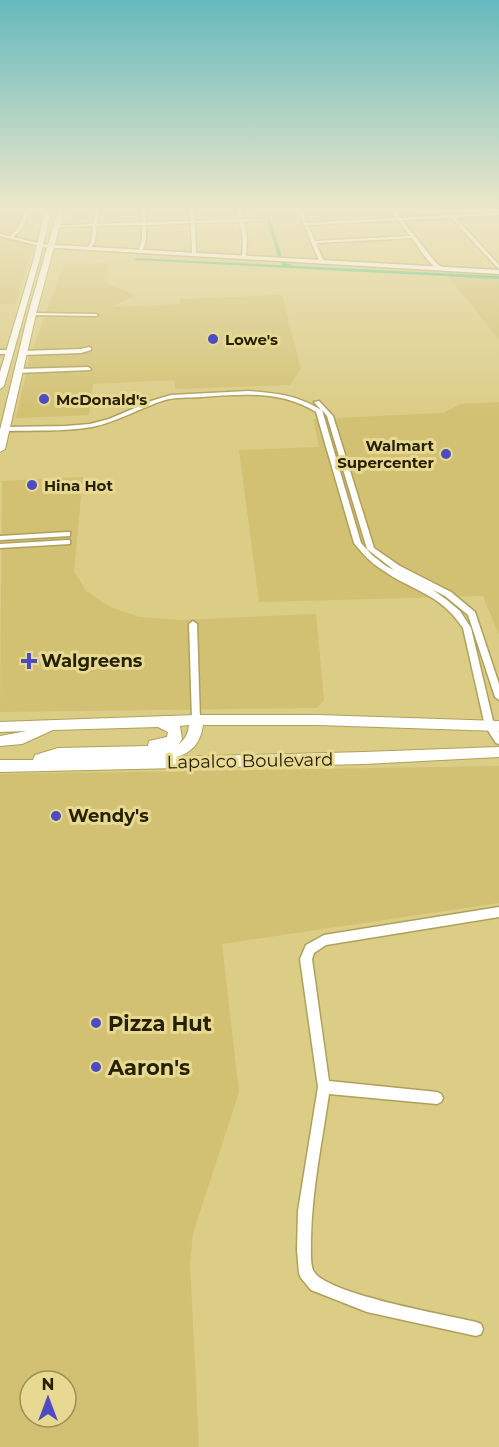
<svg xmlns="http://www.w3.org/2000/svg" width="499" height="1447" font-family="Montserrat,sans-serif">
  <rect width="100%" height="100%" fill="#dbcc86"/>
  <g fill="#d2c172" fill-rule="evenodd">
    <path d="M0,210H25L19,228L14,233H0Z"/>
    <path d="M0,236L33,247L15,304H0Z"/>
    <path d="M109,263L105,282L135,295L112,307L179,304L180,299L282,295L301,369L290,385L175,389L174,380L93,384L89,415L16,418L30,356L64,264Z"/>
    <path d="M447,275L499,279V340Z"/>
    <path d="M499,402V635L483,596L259,602L239,450L319,447L313,419L443,413L461,404Z"/>
    <path d="M83,477L74,571L86,591L110,607L139,617L179,620L316,614L324,700L317,708L0,712L2,481Z"/>
    <path d="M499,766V903L222,944L239,1092L193,1233L190,1263L199,1447H0V774ZM30,1381H66V1417H30Z"/>
  </g>
  <path fill="#40c080" d="M136,258L499,276V279L134,260Z"/>
  <g fill="none" stroke-linecap="round" stroke-linejoin="round">
    <path fill="#40c080" fill-rule="evenodd" d="M264,210H268L282,257L286,263L292,265V267L282,265L278,257Z"/>
    <g stroke="#afa05b" stroke-width="3">
      <g id="minor">
        <path d="M26,210H30L22,229L13,237H11V235L18,228Z"/>
        <path d="M95,210H99L97,224L142,222V210H146V222L190,221V210H194L195,221L239,219L237,210H241L243,219H263L265,220L244,222L247,238L246,258L244,259L242,258L243,238L240,222L195,223L196,255L194,256L192,255L191,223L146,225V240L142,252L140,253L138,252L142,240V225L97,226L95,242L89,250L87,249L91,242L93,226L58,227L56,226L93,224Z"/>
        <path d="M298,210H302L307,223L396,218L390,210H394L400,218L449,215L444,210H448L453,215L499,213V215L455,217L499,265V269L451,218L402,220L436,263L443,268V270C429,267 420,249 412,238L316,243L324,262L320,263ZM398,220L410,236L315,241L308,225Z"/>
        <path d="M32,313L96,314L98,315L96,316L30,315V314Z"/>
        <path d="M89,347L91,348V350L81,353L22,355L19,353L22,351L81,349Z"/>
        <path d="M0,350H9L12,352L9,354H0Z"/>
        <path d="M88,367L91,369L90,370L18,373L15,371L18,369Z"/>
        <path d="M248,391C276,393 297,395 321,410L314,402L319,401L333,416L374,548L400,566L451,592L475,612L499,684V700L495,697L468,615L445,596L394,570L367,549L327,416L322,410L361,543L372,555L386,566L433,590L447,600L460,611L471,628L494,725L499,732V744L496,743L485,726L463,628C439,592 413,592 381,569C370,562 362,553 354,543L316,412C281,390 240,394 201,397C189,398 176,397 165,400C139,408 118,422 92,427C63,432 34,430 5,431L2,429L5,427L66,426L90,424L109,419L151,401L171,395Z"/>
        <path d="M67,532H70V536L0,540V536Z"/>
        <path d="M67,540H70V544L0,548V544Z"/>
        <path d="M193,621L197,624L200,720L199,722H193L192,720L189,624Z"/>
        <path d="M499,907V917L326,945L314,953L312,959L329,1081L437,1092L441,1094L443,1098L441,1102L437,1104L329,1094C322,1142 312,1190 311,1238C311,1246 310,1263 313,1270C323,1294 448,1315 476,1322L481,1324L483,1329L481,1334L476,1336L367,1312L311,1290L301,1278L299,1273L297,1250L298,1211L318,1087L300,959L306,945L324,935Z"/>
      </g>
    </g>
    <g stroke="#afa05b" stroke-width="4">
      <path id="tertiary" d="M0,234L42,244V245L40,246L0,236Z"/>
    </g>
    <g stroke="#afa05b" stroke-width="3">
      <path id="secondary" d="M38,244L499,270V274L40,247Z"/>
    </g>
    <g stroke="#afa05b" stroke-width="2">
      <g id="primary">
        <path d="M45,210H51L40,258L4,386L0,389V372L34,258Z"/>
        <path d="M58,210H64L36,314L5,449L0,452V430L28,314Z"/>
        <path d="M196,715H318L499,721V731L318,725H203C201,742 192,753 176,757L364,752L499,747V757L364,764L0,772V760H33L35,755L58,748L148,746L149,741L167,737L168,732L158,727L53,730L22,744L0,746V736L27,731L0,732V722ZM180,726L189,725C188,735 185,739 178,745L182,739Z"/>
      </g>
    </g>
    <use href="#minor" fill="#fff" fill-rule="evenodd"/>
    <use href="#tertiary" fill="#fff" fill-rule="evenodd"/>
    <use href="#secondary" fill="#fff" fill-rule="evenodd"/>
    <use href="#primary" fill="#fff" fill-rule="evenodd"/>
  </g>
  <linearGradient id="sky" x2="0" y2="1"><stop stop-color="#65b9be"/><stop offset="0.51" stop-color="#efe8c9"/><stop offset="1" stop-color="#efe8c9" stop-opacity="0"/></linearGradient>
  <rect width="499" height="412" fill="url(#sky)"/>
  <g fill="#4c4bc1" stroke="#e8d992" stroke-width="2">
    <circle cx="213" cy="339" r="6"/>
    <circle cx="44" cy="399" r="6"/>
    <circle cx="446" cy="454" r="6"/>
    <circle cx="32" cy="485" r="6"/>
    <path d="M26 652h6v6h6v6h-6v6h-6v-6h-6v-6h6z"/>
    <circle cx="56" cy="816" r="6"/>
    <circle cx="96" cy="1023" r="6"/>
    <circle cx="96" cy="1067" r="6"/>
  </g>
  <g text-anchor="middle" dominant-baseline="central" stroke-width="6" stroke-linejoin="round" paint-order="stroke">
    <g font-size="15" font-weight="bold" fill="#272104" stroke="#e8d992" text-anchor="start">
      <text x="225" y="339">Lowe's</text>
      <text x="56" y="399">McDonald's</text>
      <text x="434" y="445" text-anchor="end">Walmart<tspan x="434" dy="17">Supercenter</tspan></text>
      <text x="44" y="485">Hina Hot</text>
    </g>
    <g font-size="18" font-weight="bold" fill="#272104" stroke="#e8d992" text-anchor="start">
      <text x="41" y="661">Walgreens</text>
      <text x="68" y="816">Wendy's</text>
    </g>
    <g font-size="18" fill="#272104" stroke="#e8d992">
      <text transform="translate(250 761) rotate(-1)">Lapalco Boulevard</text>
    </g>
    <g font-size="21" font-weight="bold" fill="#272104" stroke="#e8d992" text-anchor="start">
      <text x="108" y="1023">Pizza Hut</text>
      <text x="108" y="1067">Aaron's</text>
    </g>
  </g>
  <g transform="translate(48 1399)"><circle r="28" fill="#e8d992" stroke="#9b8f59" stroke-width="1.5"/>
  <path d="M0-4.5L10 22L0 15L-10 22Z" fill="#4c4bc1"/>
  <text y="-9" font-size="16" font-weight="bold" text-anchor="middle" fill="#272104">N</text>
  </g>
</svg>
